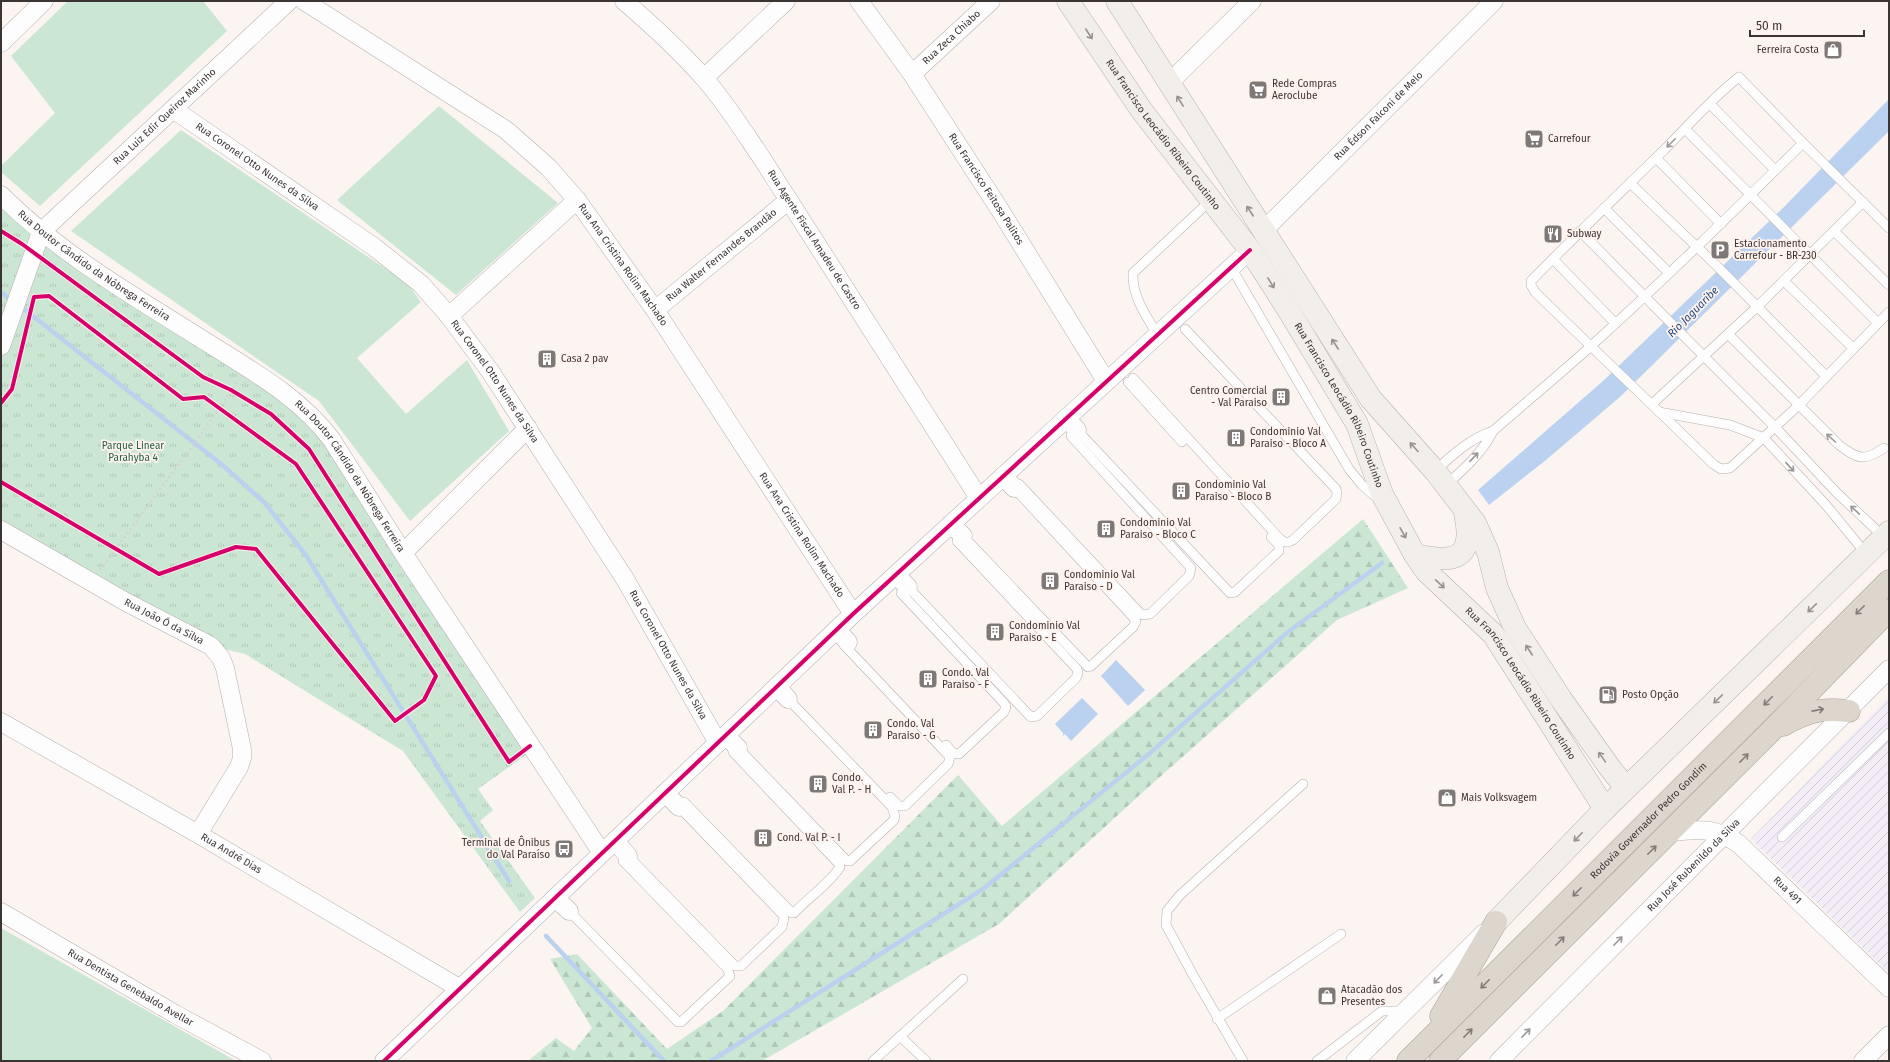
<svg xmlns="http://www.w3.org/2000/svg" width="1890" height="1062" font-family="'Fira Sans',sans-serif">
  <defs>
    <pattern id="industrial-furrows" width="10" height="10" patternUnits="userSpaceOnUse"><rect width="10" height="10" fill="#f3edf8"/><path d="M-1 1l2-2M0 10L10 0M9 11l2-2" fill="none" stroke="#d1ccd5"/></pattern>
    <pattern id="forest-firs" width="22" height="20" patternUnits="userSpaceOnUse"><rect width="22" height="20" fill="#cbe7d4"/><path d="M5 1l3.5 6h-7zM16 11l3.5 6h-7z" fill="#afc7b6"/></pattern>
    <pattern id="park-tufts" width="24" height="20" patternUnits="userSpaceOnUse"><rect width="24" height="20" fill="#cbe7d4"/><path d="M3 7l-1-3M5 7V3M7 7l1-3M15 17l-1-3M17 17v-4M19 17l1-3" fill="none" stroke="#afc7b6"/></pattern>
  </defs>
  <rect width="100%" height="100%" fill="#fbf4f1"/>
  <path fill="url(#industrial-furrows)" d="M1889,697V973L1751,839Z"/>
  <g fill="#cbe7d4">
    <path d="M68,1H203L227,31L40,206L1,172V166L55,113L11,56Z"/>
    <path d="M439,106L558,203L456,295L337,200Z"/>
    <path d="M181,130L408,284L421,302L357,358L406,414L467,360L509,431L410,521L319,401L71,231Z"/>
    <path d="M1,928L236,1061H1Z"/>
  </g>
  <path fill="url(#forest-firs)" d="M1363,519L1408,588L1337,620L1143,792L999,924L762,1061H528L556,1038L574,1051L592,1028L550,959L577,954L667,1049L723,1011L958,775L1002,826Z"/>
  <path fill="url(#park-tufts)" d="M1,192L41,232L319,424L533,750L478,789L493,810L480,821L535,898L520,912L403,751L245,654L211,646L1,528Z"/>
  <g fill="#bbd1f0">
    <path d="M1889,99V131L1621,396L1546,460L1489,505L1478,490L1603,381L1784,207Z"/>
    <path d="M1116,660L1145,690L1128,706L1101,676Z"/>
    <path d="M1082,698L1098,714L1071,741L1065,734L1063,736V733L1055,724Z"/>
  </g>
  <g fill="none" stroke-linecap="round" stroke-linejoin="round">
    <g stroke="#bbd1f0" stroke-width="4.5">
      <path d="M1,292L12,301"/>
      <path d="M20,306L220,463L264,502L305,554L509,881"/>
      <path d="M546,936L664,1061"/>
      <path d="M711,1061L983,889L1150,753L1288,632L1382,563"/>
    </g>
    <g stroke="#b5b0ae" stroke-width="10">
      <g id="service">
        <path d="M1710,104L1775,170"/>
        <path d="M1685,129L1878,323"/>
        <path d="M1803,143L1889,228"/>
        <path d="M1656,158L1721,224"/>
        <path d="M1630,183L1718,267L1826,376"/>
        <path d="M1604,208L1669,273"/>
        <path d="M1834,231L1889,285"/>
        <path d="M1553,259L1615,323"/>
        <path d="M1231,267L1349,469L1362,485L1377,498"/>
        <path d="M1784,281L1853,348"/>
        <path d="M1157,334C1146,315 1132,297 1133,273L1211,200"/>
        <path d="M1728,334L1839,445C1858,459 1864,462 1884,448"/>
        <path d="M1133,378L1280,539C1285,543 1288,543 1293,540L1336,499L1337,493L1336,489L1185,329"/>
        <path d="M1128,382L1182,442"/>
        <path d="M1652,404L1757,307L1863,202"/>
        <path d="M1659,412L1730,425L1764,438L1826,505L1867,555"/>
        <path d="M1077,430L1230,593L1235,592L1279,551V545L1271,537"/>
        <path d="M1493,431C1525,403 1559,375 1591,346C1664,280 1733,212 1803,143L1739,77C1712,98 1689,125 1665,149C1620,193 1575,236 1531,281V285L1535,292C1594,350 1654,406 1713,464L1721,469L1730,468L1775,427C1709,362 1645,297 1580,231"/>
        <path d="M1435,471C1452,455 1471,438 1493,431C1483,452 1463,470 1446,485"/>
        <path d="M1019,484L1140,613L1143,615L1150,614L1189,576L1191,568L1071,436"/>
        <path d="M963,536L1088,667L1091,666L1133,627L1136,621L1133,617L1014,488"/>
        <path d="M1884,537L1837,493L1775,427L1799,405L1889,312"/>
        <path d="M908,587L1028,714L1031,717L1037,716L1076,678L1078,673L1077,669L957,541"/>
        <path d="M901,593L1004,703L1006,707L1004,712L959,754L953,753L946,745"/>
        <path d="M844,645L950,757L948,764L905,806H899L890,797"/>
        <path d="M738,748L847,861H850L894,820L895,816L892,807L788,699"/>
        <path d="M684,802L792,913H794C808,898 829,884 840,867L839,864L733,752"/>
        <path d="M1782,837L1889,733"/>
        <path d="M628,856L735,966H741L782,927L784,918L783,915L679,807"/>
        <path d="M569,911L678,1022H681L727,979L730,976L727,968L623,861"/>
        <path d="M1217,1019L1341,934"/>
        <path d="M900,1036L926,1061"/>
        <path d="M873,1061L963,979"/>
        <path d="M1243,1061L1193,975L1166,925L1167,911L1180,895L1303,784"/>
        <path d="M1317,1061L1382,1011H1404"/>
      </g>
    </g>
    <g stroke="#b5b0ae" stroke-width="19">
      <g id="minor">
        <path id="s1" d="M304,1L506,130L548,167L577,200L655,310L853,614"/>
        <path id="s2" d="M624,1C652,25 679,50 704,78C726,103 744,132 763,160L979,498"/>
        <path id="s3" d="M859,1L912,74L1000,210L1106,381"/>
        <path d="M1,43L44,1"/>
        <path id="s4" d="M912,74L991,1"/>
        <path d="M704,78L786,1"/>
        <path d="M1169,83L1252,1"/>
        <path id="s5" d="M173,109L374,247L421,284L449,316L490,371L625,579L718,743"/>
        <path id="s6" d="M1,195C61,255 137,298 208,343C252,371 300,397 332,440L403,553L602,853"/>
        <path id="s7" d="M1263,231L1494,1"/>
        <path id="s8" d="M655,310L789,200"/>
        <path d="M449,316L577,200"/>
        <path id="s9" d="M1,346L41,232L289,1"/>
        <path d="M1066,418L1077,430"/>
        <path d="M1003,476L1014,488"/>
        <path d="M951,524L963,536"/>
        <path id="s10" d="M1,530L126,602L211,646L221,658L225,668L242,749V758L239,767L198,834"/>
        <path d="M403,553L528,428"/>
        <path d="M896,575L908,587"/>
        <path d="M837,630L848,642"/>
        <path d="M777,687L788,699"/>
        <path id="s11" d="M1,722L198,834L459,988"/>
        <path d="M726,736L738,748"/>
        <path d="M665,793L679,807"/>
        <path id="s12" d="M1669,832C1699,830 1713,826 1739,844L1889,988"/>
        <path d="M615,841L628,856"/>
        <path d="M555,898L569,911"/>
        <path id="s13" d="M1,912L175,1014L262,1061"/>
        <path d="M384,1061L853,614L1250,250"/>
        <path d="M1355,1061L1484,933"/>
        <path id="s14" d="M1499,1061L1889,669"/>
        <path d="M1863,1061L1889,1035"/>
      </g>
    </g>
    <g stroke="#b5b0ae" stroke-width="23">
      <g id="secondary">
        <path id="s15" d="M1068,1L1142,111L1250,250L1289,311L1357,424L1382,494L1415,555L1426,571L1493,634L1605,809"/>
        <path d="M1117,1L1371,399L1435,471L1475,523L1488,552L1497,588L1515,628L1561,699L1610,768L1626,788"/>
        <path d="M1415,555C1432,558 1464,566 1467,540C1469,531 1466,521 1465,512"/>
        <path d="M1496,922L1605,809L1889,532"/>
      </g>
    </g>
    <g stroke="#aaa091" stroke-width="23">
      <g id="trunk">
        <path d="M1783,725C1809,711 1820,708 1849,711"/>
        <path d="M1441,1016L1496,922"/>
        <path id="s16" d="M1408,1061L1889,581"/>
        <path d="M1440,1061L1770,732L1889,610"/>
      </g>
    </g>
    <path stroke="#d5d2d1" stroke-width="2.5" stroke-dasharray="2 3" stroke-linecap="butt" d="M100,570L204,430L239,380"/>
    <use href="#service" stroke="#fefdfd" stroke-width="9"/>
    <use href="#minor" stroke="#fefdfd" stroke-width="18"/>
    <use href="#secondary" stroke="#f2efea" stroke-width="22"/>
    <use href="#trunk" stroke="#dcd6cc" stroke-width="22"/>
    <g stroke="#fff2ed" stroke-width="6">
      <g id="cycleway">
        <path d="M1,231L22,244L203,377L231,390L271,414L309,449L509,762L530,746"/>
        <path d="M1,403L12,389L34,297L49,296L183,399L204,397L296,464L436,676L424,700L395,721L256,549L236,547L159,574L1,482"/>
        <path d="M384,1061L853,614L1250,250"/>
      </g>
    </g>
    <use href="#cycleway" stroke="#d6006c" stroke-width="4"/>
  </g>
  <defs><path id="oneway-shaft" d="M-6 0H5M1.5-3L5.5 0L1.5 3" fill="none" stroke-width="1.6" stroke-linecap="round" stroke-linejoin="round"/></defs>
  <g stroke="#96928e">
    <use href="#oneway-shaft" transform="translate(1089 34) rotate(57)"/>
    <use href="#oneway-shaft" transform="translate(1180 101) rotate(-122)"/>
    <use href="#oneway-shaft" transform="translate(1250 211) rotate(-123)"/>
    <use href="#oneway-shaft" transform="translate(1271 283) rotate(58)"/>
    <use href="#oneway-shaft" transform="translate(1335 344) rotate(-123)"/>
    <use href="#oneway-shaft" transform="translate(1414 447) rotate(-132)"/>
    <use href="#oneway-shaft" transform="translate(1403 533) rotate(61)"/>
    <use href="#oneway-shaft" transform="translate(1440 584) rotate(43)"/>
    <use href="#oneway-shaft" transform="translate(1812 608) rotate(136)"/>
    <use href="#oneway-shaft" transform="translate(1529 650) rotate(-123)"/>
    <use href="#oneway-shaft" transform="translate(1718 699) rotate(136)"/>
    <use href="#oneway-shaft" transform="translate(1602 757) rotate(-125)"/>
    <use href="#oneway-shaft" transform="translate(1578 837) rotate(134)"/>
  </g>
  <g stroke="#9c9998">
    <use href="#oneway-shaft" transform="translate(1671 143) rotate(135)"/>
    <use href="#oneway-shaft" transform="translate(1831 438) rotate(-138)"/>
    <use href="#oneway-shaft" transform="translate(1474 457) rotate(-47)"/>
    <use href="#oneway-shaft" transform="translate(1790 467) rotate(47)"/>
    <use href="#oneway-shaft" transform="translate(1855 510) rotate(-137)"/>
    <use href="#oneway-shaft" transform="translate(1618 941) rotate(-45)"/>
    <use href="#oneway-shaft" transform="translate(1438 979) rotate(135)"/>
    <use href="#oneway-shaft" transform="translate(1526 1033) rotate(-45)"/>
  </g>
  <g stroke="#837d78">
    <use href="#oneway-shaft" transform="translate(1860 610) rotate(135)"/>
    <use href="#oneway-shaft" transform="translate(1768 701) rotate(135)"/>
    <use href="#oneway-shaft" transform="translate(1818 710) rotate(-11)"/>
    <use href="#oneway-shaft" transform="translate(1744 758) rotate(-45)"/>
    <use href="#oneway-shaft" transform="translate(1652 850) rotate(-45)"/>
    <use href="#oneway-shaft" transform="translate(1577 892) rotate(135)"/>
    <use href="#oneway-shaft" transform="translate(1560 941) rotate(-45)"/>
    <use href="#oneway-shaft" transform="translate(1485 984) rotate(135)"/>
    <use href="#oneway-shaft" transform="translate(1468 1033) rotate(-45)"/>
  </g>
  <defs>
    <g id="shop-square" transform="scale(1)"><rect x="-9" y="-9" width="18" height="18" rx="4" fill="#7e7876" stroke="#fff2ed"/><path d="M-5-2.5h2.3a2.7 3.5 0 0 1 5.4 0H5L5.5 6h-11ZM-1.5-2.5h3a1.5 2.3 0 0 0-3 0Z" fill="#fff"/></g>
    <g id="supermarket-square" transform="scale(1)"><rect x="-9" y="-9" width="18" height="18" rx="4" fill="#7e7876" stroke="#fff2ed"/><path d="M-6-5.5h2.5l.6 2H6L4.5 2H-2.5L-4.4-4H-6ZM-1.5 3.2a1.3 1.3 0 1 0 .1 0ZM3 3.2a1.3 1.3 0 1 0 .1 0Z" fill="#fff"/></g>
    <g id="restaurant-square" transform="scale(1)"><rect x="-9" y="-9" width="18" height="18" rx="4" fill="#7e7876" stroke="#fff2ed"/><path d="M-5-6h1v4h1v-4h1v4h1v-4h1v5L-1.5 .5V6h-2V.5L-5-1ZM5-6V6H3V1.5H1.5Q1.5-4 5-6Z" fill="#fff"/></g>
    <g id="parking-square" transform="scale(1)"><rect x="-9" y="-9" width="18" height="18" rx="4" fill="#7e7876" stroke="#fff2ed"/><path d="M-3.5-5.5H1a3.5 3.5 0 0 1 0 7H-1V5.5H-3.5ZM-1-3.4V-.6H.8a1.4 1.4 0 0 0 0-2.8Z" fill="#fff"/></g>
    <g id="building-square" transform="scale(1)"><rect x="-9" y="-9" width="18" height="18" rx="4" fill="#7e7876" stroke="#fff2ed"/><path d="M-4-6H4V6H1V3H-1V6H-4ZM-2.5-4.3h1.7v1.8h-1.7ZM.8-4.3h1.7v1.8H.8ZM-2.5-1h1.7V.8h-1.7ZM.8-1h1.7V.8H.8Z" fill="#fff"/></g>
    <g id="fuel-square" transform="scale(1)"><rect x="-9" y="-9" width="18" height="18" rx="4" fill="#7e7876" stroke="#fff2ed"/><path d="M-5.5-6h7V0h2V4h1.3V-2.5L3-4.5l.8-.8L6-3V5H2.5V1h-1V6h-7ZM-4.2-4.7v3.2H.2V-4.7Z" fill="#fff"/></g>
    <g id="bus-square" transform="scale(1)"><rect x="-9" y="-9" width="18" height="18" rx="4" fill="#7e7876" stroke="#fff2ed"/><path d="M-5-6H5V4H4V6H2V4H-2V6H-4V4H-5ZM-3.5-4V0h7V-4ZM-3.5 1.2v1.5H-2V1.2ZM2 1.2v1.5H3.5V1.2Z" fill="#fff"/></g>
  </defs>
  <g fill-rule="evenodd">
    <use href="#shop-square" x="1833" y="50"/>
    <use href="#supermarket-square" x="1258" y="90"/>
    <use href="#supermarket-square" x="1534" y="139"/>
    <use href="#restaurant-square" x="1553" y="234"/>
    <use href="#parking-square" x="1720" y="250"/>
    <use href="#building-square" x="547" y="359"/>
    <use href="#building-square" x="1281" y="397"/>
    <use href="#building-square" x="1236" y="438"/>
    <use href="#building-square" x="1181" y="491"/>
    <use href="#building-square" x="1106" y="529"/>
    <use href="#building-square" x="1050" y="581"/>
    <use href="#building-square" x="995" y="632"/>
    <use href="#building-square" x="928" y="679"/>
    <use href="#fuel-square" x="1608" y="695"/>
    <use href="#building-square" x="873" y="730"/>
    <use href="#building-square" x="818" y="784"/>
    <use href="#shop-square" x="1447" y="798"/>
    <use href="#building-square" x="763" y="838"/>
    <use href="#bus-square" x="564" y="849"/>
    <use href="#shop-square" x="1327" y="996"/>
  </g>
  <g text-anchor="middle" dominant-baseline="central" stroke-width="3.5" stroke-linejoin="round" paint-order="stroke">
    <g font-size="10" fill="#3a3533" stroke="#fff2ed">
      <text stroke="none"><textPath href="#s4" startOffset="54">Rua Zeca Chiabo</textPath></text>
      <text stroke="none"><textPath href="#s7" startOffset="163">Rua Édson Falconi de Melo</textPath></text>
      <text stroke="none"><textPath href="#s9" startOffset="290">Rua Luiz Edir Queiroz Marinho</textPath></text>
      <text stroke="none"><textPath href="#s15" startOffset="164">Rua Francisco Leocádio Ribeiro Coutinho</textPath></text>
      <text stroke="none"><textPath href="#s5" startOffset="102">Rua Coronel Otto Nunes da Silva</textPath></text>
      <text stroke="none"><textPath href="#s3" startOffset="227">Rua Francisco Feitosa Palitos</textPath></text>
      <text stroke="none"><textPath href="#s2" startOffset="307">Rua Agente Fiscal Amadeu de Castro</textPath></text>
      <text stroke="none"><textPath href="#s8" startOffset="86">Rua Walter Fernandes Brandão</textPath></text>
      <text stroke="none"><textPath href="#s6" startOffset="117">Rua Doutor Cândido da Nóbrega Ferreira</textPath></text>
      <text stroke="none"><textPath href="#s1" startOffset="419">Rua Ana Cristina Rolim Machado</textPath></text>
      <text stroke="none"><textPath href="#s5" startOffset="426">Rua Coronel Otto Nunes da Silva</textPath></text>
      <text stroke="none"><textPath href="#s15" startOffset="488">Rua Francisco Leocádio Ribeiro Coutinho</textPath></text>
      <text stroke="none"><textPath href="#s6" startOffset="453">Rua Doutor Cândido da Nóbrega Ferreira</textPath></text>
      <text stroke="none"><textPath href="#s1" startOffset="743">Rua Ana Cristina Rolim Machado</textPath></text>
      <text stroke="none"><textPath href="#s10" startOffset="187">Rua João Ó da Silva</textPath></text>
      <text stroke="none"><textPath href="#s5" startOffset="750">Rua Coronel Otto Nunes da Silva</textPath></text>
      <text stroke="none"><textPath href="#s15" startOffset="824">Rua Francisco Leocádio Ribeiro Coutinho</textPath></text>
      <text stroke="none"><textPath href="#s16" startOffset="340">Rodovia Governador Pedro Gondim</textPath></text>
      <text stroke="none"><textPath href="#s11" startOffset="265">Rua André Dias</textPath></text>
      <text stroke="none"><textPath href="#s14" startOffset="276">Rua José Rubenildo da Silva</textPath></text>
      <text stroke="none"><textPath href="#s12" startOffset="140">Rua 491</textPath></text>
      <text stroke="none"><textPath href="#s13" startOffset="150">Rua Dentista Genebaldo Avellar</textPath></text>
    </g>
    <g font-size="10" fill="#3a3533" stroke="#fff2ed" text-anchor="start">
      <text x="1819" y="50" text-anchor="end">Ferreira Costa</text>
      <text x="1272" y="84">Rede Compras<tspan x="1272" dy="12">Aeroclube</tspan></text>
      <text x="1548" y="139">Carrefour</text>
      <text x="1567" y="234">Subway</text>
      <text x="1734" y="244">Estacionamento<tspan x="1734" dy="12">Carrefour - BR-230</tspan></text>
      <text x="561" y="359">Casa 2 pav</text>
      <text x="1267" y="391" text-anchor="end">Centro Comercial<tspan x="1267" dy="12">- Val Paraiso</tspan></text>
      <text x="1250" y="432">Condominio Val<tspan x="1250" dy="12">Paraiso - Bloco A</tspan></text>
      <text x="1195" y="485">Condominio Val<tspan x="1195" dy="12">Paraiso - Bloco B</tspan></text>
      <text x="1120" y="523">Condominio Val<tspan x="1120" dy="12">Paraiso - Bloco C</tspan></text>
      <text x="1064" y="575">Condominio Val<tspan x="1064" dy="12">Paraiso - D</tspan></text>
      <text x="1009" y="626">Condominio Val<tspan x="1009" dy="12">Paraiso - E</tspan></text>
      <text x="942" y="673">Condo. Val<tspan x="942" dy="12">Paraiso - F</tspan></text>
      <text x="1622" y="695">Posto Opção</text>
      <text x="887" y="724">Condo. Val<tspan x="887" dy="12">Paraiso - G</tspan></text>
      <text x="832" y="778">Condo.<tspan x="832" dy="12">Val P. - H</tspan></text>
      <text x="1461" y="798">Mais Volksvagem</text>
      <text x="777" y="838">Cond. Val P. - I</text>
      <text x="550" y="843" text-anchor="end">Terminal de Ônibus<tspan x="550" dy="12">do Val Paraíso</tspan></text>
      <text x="1341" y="990">Atacadão dos<tspan x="1341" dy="12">Presentes</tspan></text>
    </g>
    <g font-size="10" fill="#1d5f41" stroke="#fff2ed">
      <text x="133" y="446">Parque Linear<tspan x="133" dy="12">Parahyba 4</tspan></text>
    </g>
    <g font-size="11" font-style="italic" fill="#1c487f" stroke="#fff2ed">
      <text transform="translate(1693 312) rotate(-45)">Rio Jaguaribe</text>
    </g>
  </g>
  <rect width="1890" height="1062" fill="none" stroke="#3a3533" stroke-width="4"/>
  <path d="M1750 30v6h114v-6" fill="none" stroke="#3a3533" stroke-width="2"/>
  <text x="1756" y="30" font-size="12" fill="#3a3533" stroke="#fff2ed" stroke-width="3" paint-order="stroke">50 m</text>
</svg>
